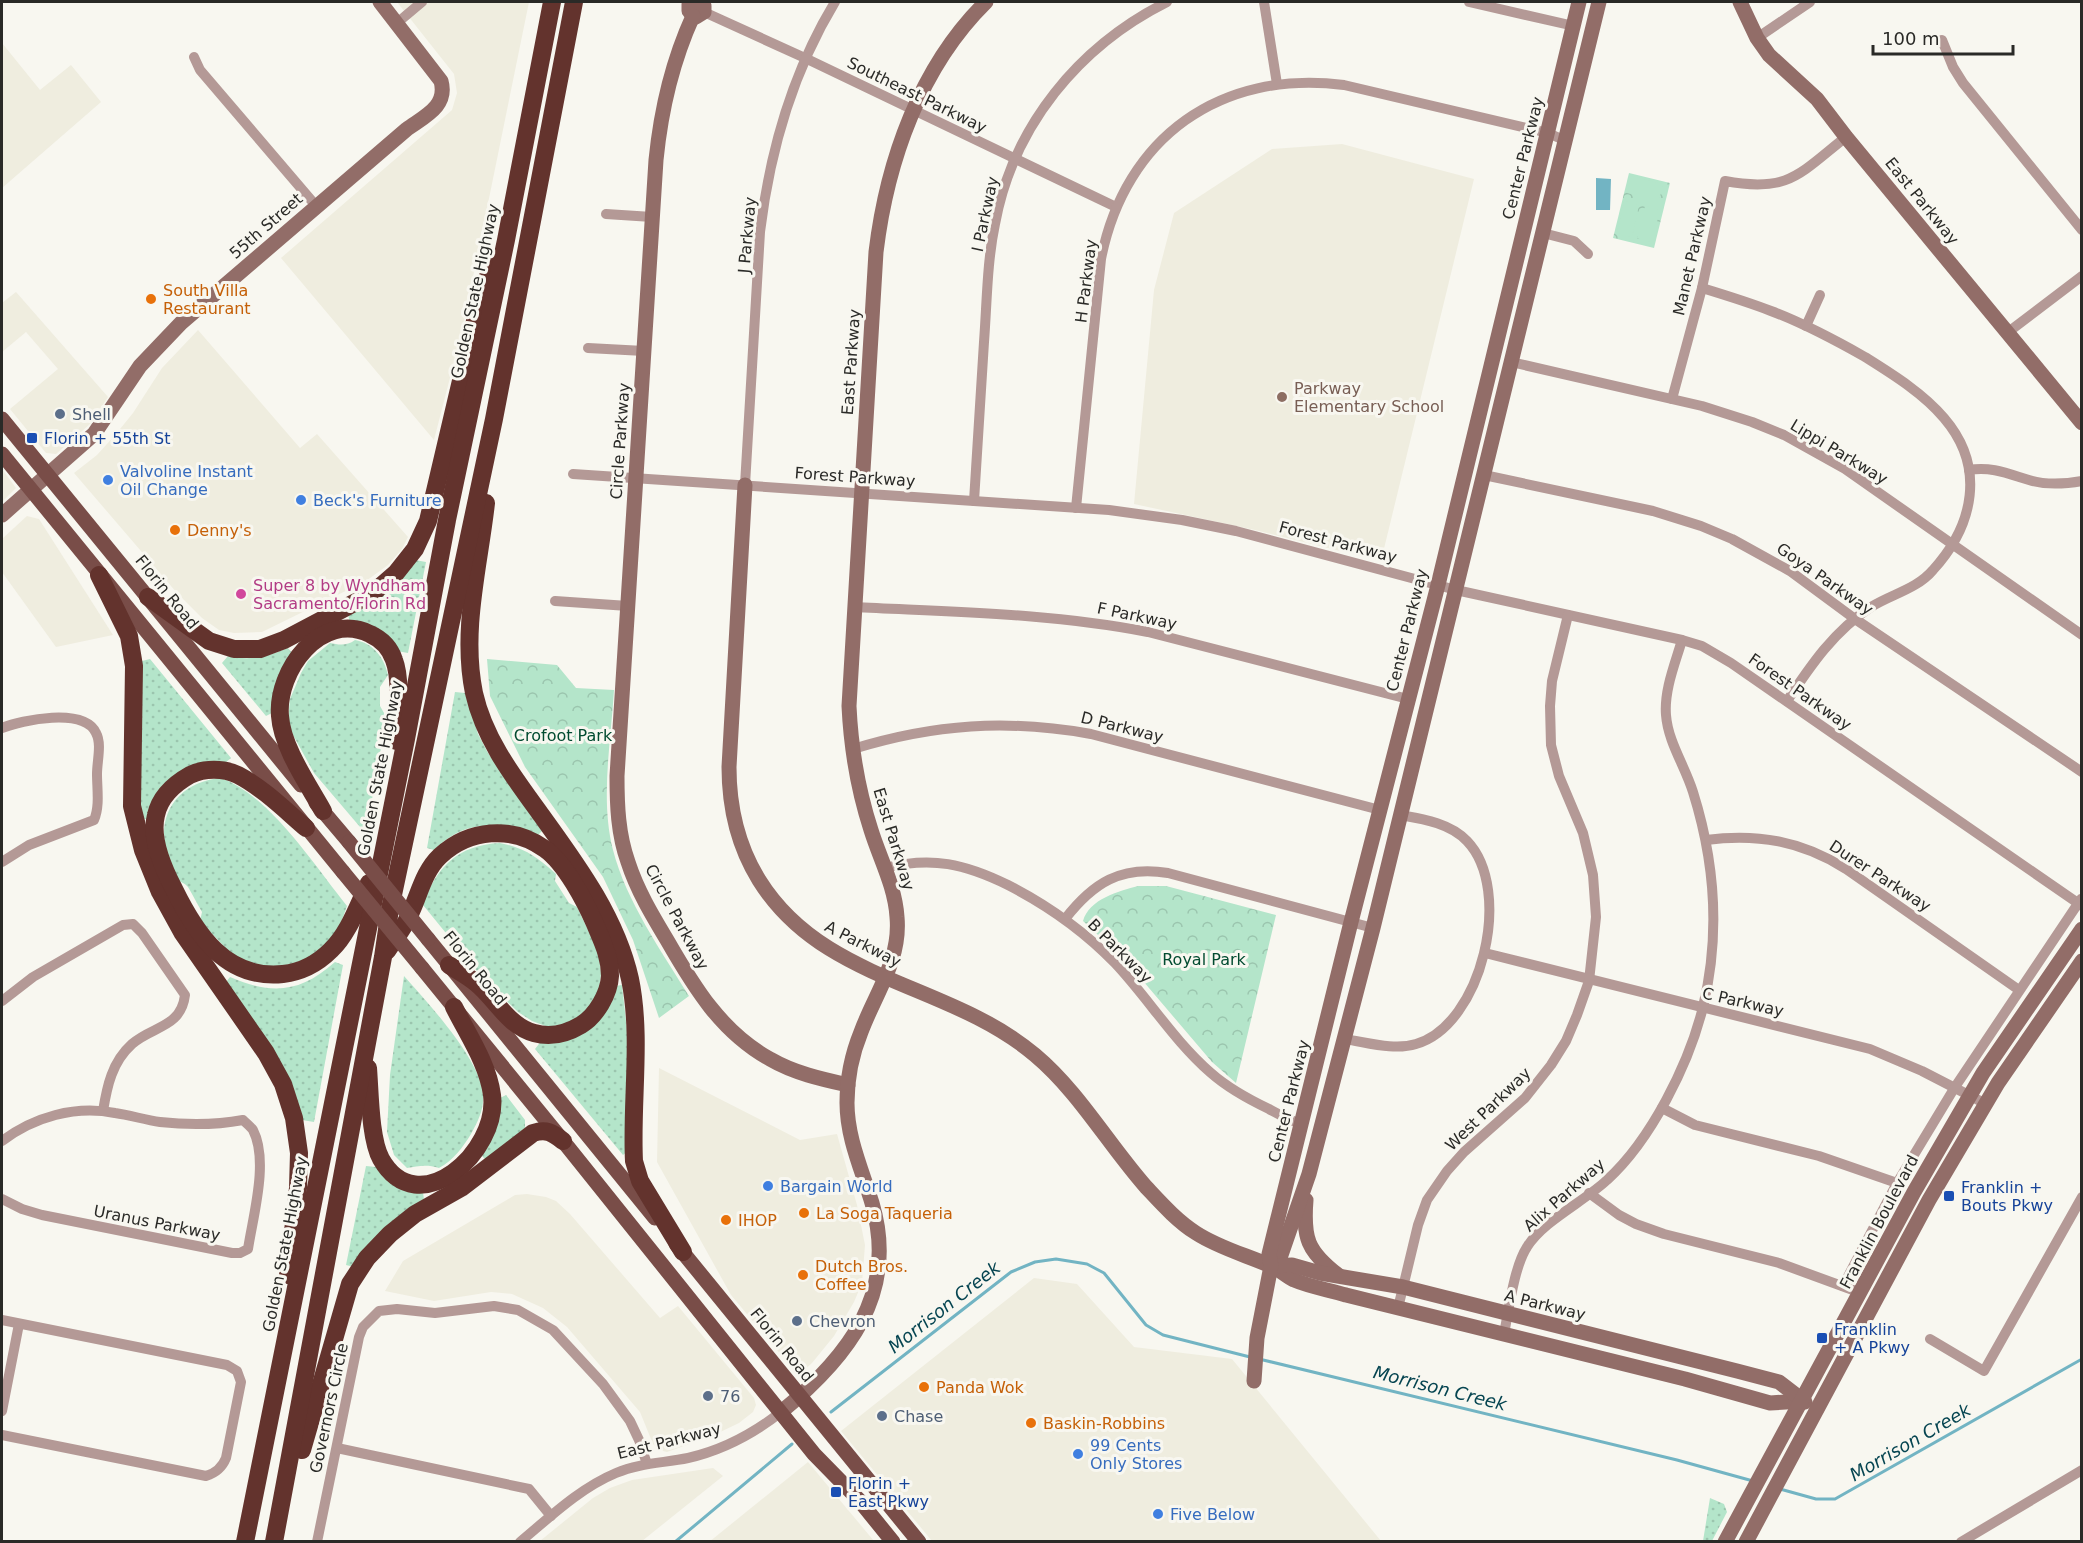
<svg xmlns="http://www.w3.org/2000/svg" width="2083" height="1543" font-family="'DejaVu Sans',sans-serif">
  <defs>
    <pattern id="grass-dots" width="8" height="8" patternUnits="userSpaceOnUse" patternTransform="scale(1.5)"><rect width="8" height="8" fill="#b4e5ca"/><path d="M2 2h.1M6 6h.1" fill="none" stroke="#9bc5ae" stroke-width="1.8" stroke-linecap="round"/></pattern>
    <pattern id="park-crowns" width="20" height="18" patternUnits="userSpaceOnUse" patternTransform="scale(1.5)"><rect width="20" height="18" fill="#b4e5ca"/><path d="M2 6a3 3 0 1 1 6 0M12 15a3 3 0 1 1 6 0" fill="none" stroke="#9bc5ae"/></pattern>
  </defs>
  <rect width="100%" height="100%" fill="#f8f7f0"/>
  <g fill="#efeddf">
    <path d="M397,2H529L462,331L434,440L281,258L452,110L457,93L454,74Z"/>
    <path d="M2,43L40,90L71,65L101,102L2,188Z"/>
    <path d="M1342,144L1474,179L1381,561L1255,530L1134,504L1154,290L1174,213L1272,149Z"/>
    <path d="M16,292L108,397L90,424L56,454L46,453L10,409L58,369L26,332L2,352V303Z"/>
    <path d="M198,330L300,448L317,434L408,537L402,549L388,565L366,581L262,632L234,633L219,630L202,618L177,593L74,473L97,455L116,434L133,413L162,368Z"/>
    <path d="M2,469L16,488L2,502Z"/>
    <path d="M27,516L39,519L113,635L56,647L2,572V539Z"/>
    <path d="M659,1068L800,1140L837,1134L857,1205L865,1245L862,1283L854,1302L834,1336L812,1363L802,1372H798L792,1368L731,1295L657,1162Z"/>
    <path d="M527,1194L546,1197L556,1201L570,1214L660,1318L678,1306L754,1398L756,1405L753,1412L739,1423L712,1436L667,1452L659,1450L653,1444L640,1412L567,1327L543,1308L512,1294L491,1292L434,1301L385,1291L403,1261L515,1195Z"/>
    <path d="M1034,1278L1077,1284L1134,1347L1232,1359L1381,1541H932L841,1431Z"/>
    <path d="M808,1462L874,1541L709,1542Z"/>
    <path d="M713,1468L723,1476L642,1541H540L593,1498L610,1488L632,1480Z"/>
  </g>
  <g fill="url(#grass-dots)">
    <path d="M415,560L426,562L408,653L397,651L350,624L348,614Z"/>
    <path d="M355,640C373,643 384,657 388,675L380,687V706L384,713L382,742L366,834L314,773L293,735L288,721L290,699L301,673L308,661L330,643C339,645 347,646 355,640Z"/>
    <path d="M288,648L292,653L274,712L266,716L222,663L228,656C250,661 267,657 288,648Z"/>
    <path d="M150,659L231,758L225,763L205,764L151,819H142L139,798L142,661Z"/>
    <path d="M455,692L465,693L478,734L488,753L542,831L538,835C495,825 469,816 434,850L427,848Z"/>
    <path d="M221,778C270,796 314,865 347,906L339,928L316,956L275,969L236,959L200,921L202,912C197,904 193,895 188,887C185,883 180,882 177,879C174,874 172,867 170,861C152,819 176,782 221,778Z"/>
    <path d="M500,843C525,848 537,857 556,874L555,881L569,903L577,907L599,953L601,974L599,991L590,1007L578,1018L566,1024L548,1027L532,1021L518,1012L481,976L423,905C436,867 458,845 500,843Z"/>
    <path d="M335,962L343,965L314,1122L302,1120L226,982L230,977C272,995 300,993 335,962Z"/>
    <path d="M404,976C427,1002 482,1061 483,1095C484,1110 478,1121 471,1134C463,1147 453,1161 439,1168C427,1164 418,1166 407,1168L394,1155L387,1132L390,1075Z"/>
    <path d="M622,985L627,1030L629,1150L623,1155L535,1049L542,1040L557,1041L615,986Z"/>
    <path d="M506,1095L525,1120V1128L486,1160L482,1156C495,1137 497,1120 500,1098Z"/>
    <path d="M366,1166L376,1167L386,1179L423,1192L424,1200L354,1267L346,1265Z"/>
    <path d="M1710,1498L1724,1504L1727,1512L1712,1541H1703Z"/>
  </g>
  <g fill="url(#park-crowns)">
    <path d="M1629,173L1670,183L1654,248L1613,238Z"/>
    <path d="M487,659L557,665L576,688L614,690C611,742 600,799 613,850C626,901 662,952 689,996L659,1018L633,940L603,877L525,767L490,696Z"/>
    <path d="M1138,886H1166L1276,915L1236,1083L1212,1062L1126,961L1083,921C1089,899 1119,891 1138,886Z"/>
  </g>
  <g fill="#b4e5ca">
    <path d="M1632,176L1663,184L1659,201L1627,193Z"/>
    <path d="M1624,201L1639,205L1632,237L1617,233Z"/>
    <path d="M1645,206L1660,210L1652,242L1637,238Z"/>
  </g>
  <path fill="#72b4c3" d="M1596,178L1611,179L1610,210H1596Z"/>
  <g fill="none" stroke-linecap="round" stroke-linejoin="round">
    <g stroke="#72b4c3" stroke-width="3">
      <path d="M1259,1359L1677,1460L1753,1481"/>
      <path d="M831,1412L1011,1272L1035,1262L1056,1259L1087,1264L1104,1273L1146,1325L1163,1335L1250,1357"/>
      <path d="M1780,1489L1816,1499H1835L2082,1359"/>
      <path d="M675,1542L792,1444"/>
    </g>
    <g stroke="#b49996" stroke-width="10">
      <path d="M1264,2L1277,84"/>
      <path d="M1469,2L1574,26"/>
      <path d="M704,12L805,58L1116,207"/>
      <path d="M397,23L422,2"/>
      <path d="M1757,38L1810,2"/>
      <path d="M1942,40L1953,67L1963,83L2082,230"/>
      <path d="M194,57L200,70L317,207"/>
      <path d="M606,214L652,217"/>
      <path d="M1543,233L1574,241L1588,254"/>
      <path d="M1702,288C1725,295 1748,302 1771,311C1803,323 1835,340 1865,357C1892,374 1923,393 1944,418C1986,467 1974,525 1933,570C1917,589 1892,594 1871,607C1834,631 1811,665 1787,701"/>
      <path d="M1806,326L1820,295"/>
      <path d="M2007,333L2082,276"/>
      <path d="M588,348L644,351"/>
      <path d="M1511,362L1702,406L1752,422L1784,435L1845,469L2082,635"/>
      <path d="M1672,399L1702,288L1725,181C1789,193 1799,174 1846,137"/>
      <path d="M1969,470C1991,466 2009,474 2029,480C2045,485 2065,484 2082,481"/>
      <path d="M573,474L1109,510L1182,520L1236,531L1456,590L1682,640L1702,646L1731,663L2082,906"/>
      <path d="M1484,475L1653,511L1701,526L1732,539L1790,571L1855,619L2082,772"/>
      <path d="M745,485L760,232C770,150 792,73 835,2"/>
      <path d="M974,501C977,448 981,395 984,342C987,302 987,262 995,224C1013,126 1079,46 1167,2"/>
      <path d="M1076,508L1101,259C1125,137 1221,69 1344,85L1548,133L1566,141"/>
      <path d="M555,601L628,606"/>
      <path d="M854,607C952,612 1051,613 1148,632L1408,699"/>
      <path d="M2,728C22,720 84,707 96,733C102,744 97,761 97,774C97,789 100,806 94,820L29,845L2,862"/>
      <path d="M853,749C934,724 1007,719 1091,734L1380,810"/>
      <path d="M1706,840C1757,833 1802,841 1846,869L2019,990"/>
      <path d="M885,868C932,856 965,864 1008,885C1047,905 1084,931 1115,963C1148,998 1174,1041 1211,1073C1228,1088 1248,1099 1269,1109C1280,1115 1290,1121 1302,1124"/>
      <path d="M1065,919C1093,883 1121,865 1168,873L1373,928"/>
      <path d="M1485,953L1870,1049L1922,1071L1986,1104"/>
      <path d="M2,1001L33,977L123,925L133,924L142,933L185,995C181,1028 152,1026 132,1044C112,1062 107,1086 103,1111"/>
      <path d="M1344,1039C1366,1042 1394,1051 1416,1044C1482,1025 1514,890 1467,841C1450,823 1423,819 1400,815"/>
      <path d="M1662,1108L1695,1125L1819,1156L1897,1183"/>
      <path d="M2,1141C34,1117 75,1105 115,1113C130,1115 145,1120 160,1122C187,1125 216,1125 243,1120C246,1123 251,1127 253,1130C269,1161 253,1216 248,1249L240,1253H232L42,1215L22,1209L2,1199"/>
      <path d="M1589,1193L1619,1215L1636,1224L1664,1234L1779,1263L1861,1293"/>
      <path d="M1843,1286L1897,1183L1955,1087L2081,899"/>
      <path d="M1398,1308L1418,1225L1427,1200L1447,1171L1464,1152L1525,1098L1551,1065L1566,1041L1577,1015L1589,981L1596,917L1593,875L1583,833L1559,776L1551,745L1550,706L1552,681L1568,615"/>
      <path d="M2,1320L227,1365L237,1371L241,1382L226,1458C222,1468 216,1473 206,1476L2,1435"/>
      <path d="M1504,1334C1509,1309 1514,1267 1527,1247C1543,1221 1585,1201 1607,1180C1651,1140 1689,1064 1703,1007C1720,936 1715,862 1693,792C1685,766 1668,742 1666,715C1664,690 1675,664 1682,640"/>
      <path d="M1930,1339L1984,1371L2082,1197"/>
      <path d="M2,1411L19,1324"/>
      <path d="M337,1448L529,1489L551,1516"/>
      <path d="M317,1542L359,1337L363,1327L379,1311L397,1309L435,1313L494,1306L518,1310L553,1330L603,1384L630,1421L639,1440L647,1464"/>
      <path d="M520,1542C550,1517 580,1488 616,1473C639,1463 664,1463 688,1458C723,1450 753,1434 781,1412"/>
      <path d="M1961,1542L2082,1470"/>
    </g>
    <g stroke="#926d68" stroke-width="15">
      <path d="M692,2L689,4V11L696,17L704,12V6L701,2"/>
      <path d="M1740,2L1757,38L1769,55L1817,99L1846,137L2082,423"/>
      <path d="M693,16C672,62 661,110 656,160L617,776C617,805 618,834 628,862C637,890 652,915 667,940C694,987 721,1032 770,1059C794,1073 821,1079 848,1085"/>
      <path d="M745,485L729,767C729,807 738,846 759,880C823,983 949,982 1035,1055C1079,1092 1108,1144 1146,1187C1161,1203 1177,1221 1196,1233C1219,1248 1246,1255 1271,1266C1279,1269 1286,1276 1294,1280C1310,1287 1330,1290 1346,1295L1685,1379L1770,1403L1802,1401"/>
      <path d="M2,515L94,434L140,366L181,323L407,129C425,116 448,106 441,81L380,2"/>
      <path d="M1306,1200C1303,1238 1307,1251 1338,1275"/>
      <path d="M1271,1266L1281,1255L1309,1174L1373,928L1599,2"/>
      <path d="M1271,1266L1292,1265L1320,1273L1403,1287L1737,1371L1779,1382L1805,1402"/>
      <path d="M1254,1381L1257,1338L1271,1266L1269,1254L1351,922L1438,585L1579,2"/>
      <path d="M781,1412C847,1358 899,1294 872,1203C862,1170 847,1138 847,1103C847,1079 852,1054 861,1032C875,994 901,960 897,917C895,886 880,859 871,830C858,790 851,748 849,706L876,252C887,161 920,67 986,2"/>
      <path d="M1725,1542L1914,1192L1983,1073L2082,929"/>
      <path d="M1746,1542L1929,1200L1998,1083L2082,961"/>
    </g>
    <g stroke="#794d48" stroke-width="15">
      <path d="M2,419L301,785"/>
      <path d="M2,454L343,872"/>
      <path d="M316,803L349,842"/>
      <path d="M428,939L655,1218"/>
      <path d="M422,968L563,1141L814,1454L859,1500L893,1542"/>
      <path d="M676,1244L919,1542"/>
    </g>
    <g stroke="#63332d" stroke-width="18">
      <path d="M486,503C479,566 461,630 474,693C484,738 512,775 539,812C575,862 616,916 630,979C642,1037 631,1102 634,1161L640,1181L683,1252"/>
      <path d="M99,575L129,636L134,666L132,806L143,850L160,892L182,932L266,1053L283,1084L294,1118L299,1153L298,1188L288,1275"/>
      <path d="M148,597L209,641L234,649H260L284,640L373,593L396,573L415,549L428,521L483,287L493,266"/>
      <path d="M323,811C308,784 282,747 280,716C276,671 321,610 370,634C381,639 390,648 394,660C402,680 397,718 396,741"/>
      <path d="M306,828C285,810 263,788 238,775C224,768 204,768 190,775C174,784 160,797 156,815C150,839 163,868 174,889C196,934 226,980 283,974C301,972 318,963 331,950C349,933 358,905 369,883"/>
      <path d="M387,951C394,940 404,928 409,916C419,896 423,872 440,856C469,829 512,825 545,849C565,863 585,901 595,924C602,941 610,956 610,976C609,994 596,1016 581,1025C566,1034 551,1038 534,1033C508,1026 495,998 476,983C468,976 458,971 449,965"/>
      <path d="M368,1068C370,1093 370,1139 381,1159C418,1224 499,1152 492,1095C488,1064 468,1035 454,1007"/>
      <path d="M302,1450L350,1284L367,1258L390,1234L415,1214L461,1188L533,1133C546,1129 552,1132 563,1141"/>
      <path d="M245,1542L406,739L447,520L506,240L552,2"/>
      <path d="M274,1542L383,957L390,909L494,419L574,2"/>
    </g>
    <g stroke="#794d48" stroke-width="15">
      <path d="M349,842L428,939"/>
      <path d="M343,872L422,968"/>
    </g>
  </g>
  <g fill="#e8710a" stroke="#f8f7f0" stroke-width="2">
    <circle cx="151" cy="299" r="6"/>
    <circle cx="175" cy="530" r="6"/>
    <circle cx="804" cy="1213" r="6"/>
    <circle cx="726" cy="1220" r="6"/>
    <circle cx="803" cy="1275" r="6"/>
    <circle cx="924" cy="1387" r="6"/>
    <circle cx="1031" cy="1423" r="6"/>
  </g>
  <circle fill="#8d6e63" stroke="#f8f7f0" stroke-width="2" cx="1282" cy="397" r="6"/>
  <g fill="#5c6f8a" stroke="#f8f7f0" stroke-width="2">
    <circle cx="60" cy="414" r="6"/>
    <circle cx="797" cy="1321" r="6"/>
    <circle cx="708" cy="1396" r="6"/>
    <circle cx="882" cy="1416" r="6"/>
  </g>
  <g fill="#1a4fb4" stroke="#f8f7f0" stroke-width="2">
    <rect x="26" y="432" width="12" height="12" rx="3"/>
    <rect x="1943" y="1190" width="12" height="12" rx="3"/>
    <rect x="1816" y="1332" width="12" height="12" rx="3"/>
    <rect x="830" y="1486" width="12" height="12" rx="3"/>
  </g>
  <g fill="#3f7fe0" stroke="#f8f7f0" stroke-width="2">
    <circle cx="108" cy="480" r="6"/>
    <circle cx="301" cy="500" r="6"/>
    <circle cx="768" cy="1186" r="6"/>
    <circle cx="1078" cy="1454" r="6"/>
    <circle cx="1158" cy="1514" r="6"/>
  </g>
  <circle fill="#d1479c" stroke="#f8f7f0" stroke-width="2" cx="241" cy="594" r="6"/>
  <g text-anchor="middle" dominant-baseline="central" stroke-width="6" stroke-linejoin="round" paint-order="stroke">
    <g font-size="16" fill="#2a2a27" stroke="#f8f7f0">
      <text transform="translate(917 95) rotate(26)">Southeast Parkway</text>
      <text transform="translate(1523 158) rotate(-76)">Center Parkway</text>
      <text transform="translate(1922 201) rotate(51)">East Parkway</text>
      <text transform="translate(985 214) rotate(-78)">I Parkway</text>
      <text transform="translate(266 226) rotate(-41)">55th Street</text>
      <text transform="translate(747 235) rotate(-85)">J Parkway</text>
      <text transform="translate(1692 256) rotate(-77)">Manet Parkway</text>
      <text transform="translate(1086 281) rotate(-83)">H Parkway</text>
      <text transform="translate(475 291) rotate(-78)">Golden State Highway</text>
      <text transform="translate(851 362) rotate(-86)">East Parkway</text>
      <text transform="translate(620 441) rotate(-86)">Circle Parkway</text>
      <text transform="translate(1839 452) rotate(31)">Lippi Parkway</text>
      <text transform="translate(855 477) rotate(4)">Forest Parkway</text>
      <text transform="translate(1338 542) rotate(15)">Forest Parkway</text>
      <text transform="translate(1825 579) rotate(35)">Goya Parkway</text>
      <text transform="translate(167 592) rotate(51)">Florin Road</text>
      <text transform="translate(1137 616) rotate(12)">F Parkway</text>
      <text transform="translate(1407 630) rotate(-76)">Center Parkway</text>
      <text transform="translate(1800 692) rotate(35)">Forest Parkway</text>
      <text transform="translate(1122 727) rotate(14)">D Parkway</text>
      <text transform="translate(380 768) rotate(-79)">Golden State Highway</text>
      <text transform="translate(894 839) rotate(73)">East Parkway</text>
      <text transform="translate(1880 876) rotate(33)">Durer Parkway</text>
      <text transform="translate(677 917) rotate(62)">Circle Parkway</text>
      <text transform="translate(863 944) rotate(27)">A Parkway</text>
      <text transform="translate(1120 951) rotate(45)">B Parkway</text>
      <text transform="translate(475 968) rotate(51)">Florin Road</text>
      <text transform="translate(1743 1002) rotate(13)">C Parkway</text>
      <text transform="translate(1289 1101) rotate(-76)">Center Parkway</text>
      <text transform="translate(1488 1109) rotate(-44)">West Parkway</text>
      <text transform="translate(1564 1195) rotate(-41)">Alix Parkway</text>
      <text transform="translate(1879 1222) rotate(-62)">Franklin Boulevard</text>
      <text transform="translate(157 1223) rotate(11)">Uranus Parkway</text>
      <text transform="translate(285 1244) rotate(-79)">Golden State Highway</text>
      <text transform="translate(1545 1305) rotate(14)">A Parkway</text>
      <text transform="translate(782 1345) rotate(51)">Florin Road</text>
      <text transform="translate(329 1408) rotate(-78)">Governors Circle</text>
      <text transform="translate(669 1441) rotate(-14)">East Parkway</text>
    </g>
    <g font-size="16" fill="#c56008" stroke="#f8f7f0" text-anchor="start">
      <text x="163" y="290">South Villa<tspan x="163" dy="18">Restaurant</tspan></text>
      <text x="187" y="530">Denny's</text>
      <text x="816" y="1213">La Soga Taqueria</text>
      <text x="738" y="1220">IHOP</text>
      <text x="815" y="1266">Dutch Bros.<tspan x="815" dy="18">Coffee</tspan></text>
      <text x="936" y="1387">Panda Wok</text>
      <text x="1043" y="1423">Baskin-Robbins</text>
    </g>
    <g font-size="16" fill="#785e54" stroke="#f8f7f0" text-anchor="start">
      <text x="1294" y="388">Parkway<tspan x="1294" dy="18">Elementary School</tspan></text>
    </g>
    <g font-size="16" fill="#4e5e75" stroke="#f8f7f0" text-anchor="start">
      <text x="72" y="414">Shell</text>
      <text x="809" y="1321">Chevron</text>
      <text x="720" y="1396">76</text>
      <text x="894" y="1416">Chase</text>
    </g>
    <g font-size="16" fill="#164399" stroke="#f8f7f0" text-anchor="start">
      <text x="44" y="438">Florin + 55th St</text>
      <text x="1961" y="1187">Franklin +<tspan x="1961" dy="18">Bouts Pkwy</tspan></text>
      <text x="1834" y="1329">Franklin<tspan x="1834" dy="18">+ A Pkwy</tspan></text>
      <text x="848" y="1483">Florin +<tspan x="848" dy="18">East Pkwy</tspan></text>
    </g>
    <g font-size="16" fill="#366cbe" stroke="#f8f7f0" text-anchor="start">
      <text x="120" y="471">Valvoline Instant<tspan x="120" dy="18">Oil Change</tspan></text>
      <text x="313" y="500">Beck's Furniture</text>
      <text x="780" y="1186">Bargain World</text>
      <text x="1090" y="1445">99 Cents<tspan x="1090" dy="18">Only Stores</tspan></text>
      <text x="1170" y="1514">Five Below</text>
    </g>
    <g font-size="16" fill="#b23c85" stroke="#f8f7f0" text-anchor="start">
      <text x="253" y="585">Super 8 by Wyndham<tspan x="253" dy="18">Sacramento/Florin Rd</tspan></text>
    </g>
    <g font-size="16" fill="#024b30" stroke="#f8f7f0">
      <text x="563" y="735">Crofoot Park</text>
      <text x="1204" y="959">Royal Park</text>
    </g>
    <g font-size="18" font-style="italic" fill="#064551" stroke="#f8f7f0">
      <text transform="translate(944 1307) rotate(-38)">Morrison Creek</text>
      <text transform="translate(1440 1388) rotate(14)">Morrison Creek</text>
      <text transform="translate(1910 1442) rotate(-30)">Morrison Creek</text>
    </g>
  </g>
  <rect width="2083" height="1543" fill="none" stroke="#2a2a27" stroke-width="6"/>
  <path d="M1873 45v9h140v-9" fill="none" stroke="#2a2a27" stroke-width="3"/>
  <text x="1882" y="45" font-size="18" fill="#2a2a27" stroke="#f8f7f0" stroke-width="4.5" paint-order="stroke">100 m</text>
</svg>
